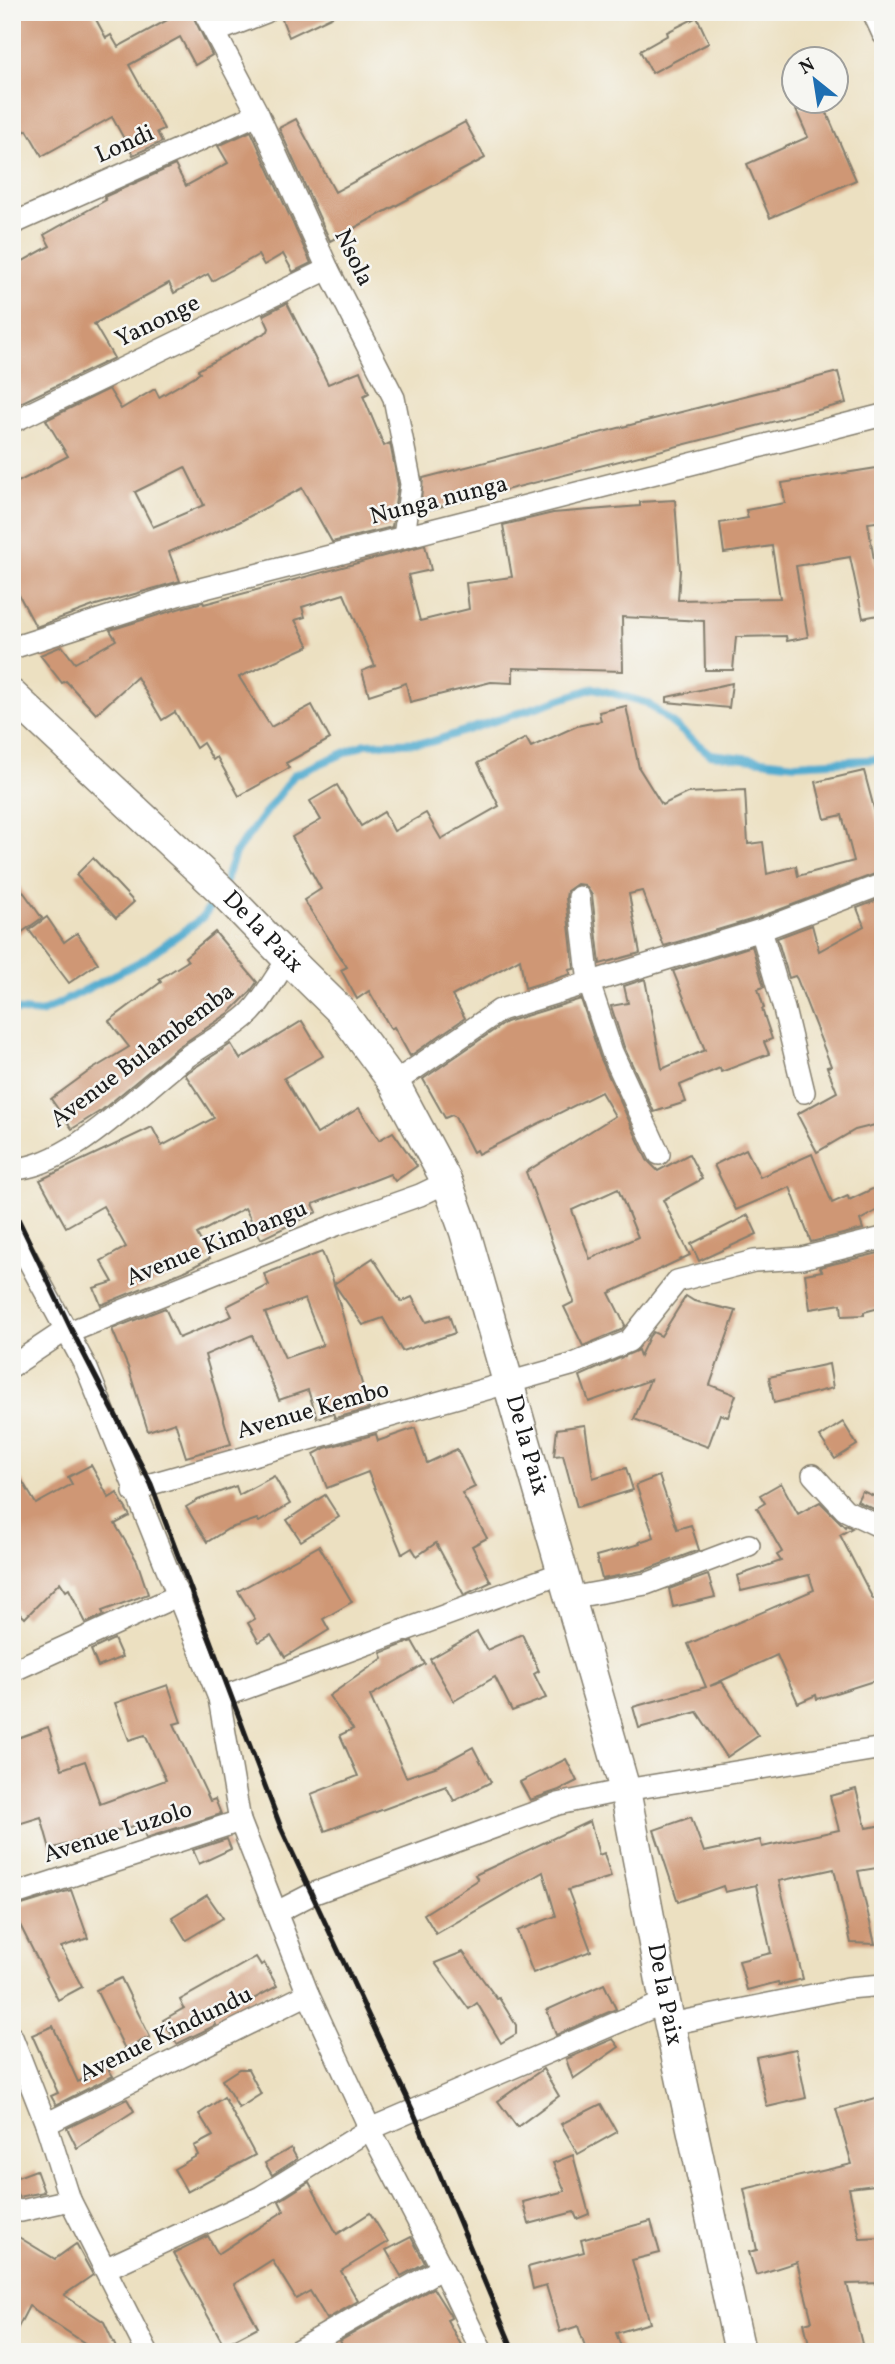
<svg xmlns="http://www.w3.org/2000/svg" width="895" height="2364" font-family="Vollkorn,serif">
  <rect width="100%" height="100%" fill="#f6f6f2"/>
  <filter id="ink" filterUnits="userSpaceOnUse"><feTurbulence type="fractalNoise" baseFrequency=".0143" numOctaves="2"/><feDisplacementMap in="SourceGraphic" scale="14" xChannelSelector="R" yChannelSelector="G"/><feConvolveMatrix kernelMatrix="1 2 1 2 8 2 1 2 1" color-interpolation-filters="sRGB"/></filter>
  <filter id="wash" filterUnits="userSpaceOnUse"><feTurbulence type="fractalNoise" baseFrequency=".00686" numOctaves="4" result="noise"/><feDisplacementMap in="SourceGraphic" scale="28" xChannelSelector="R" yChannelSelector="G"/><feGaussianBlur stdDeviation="1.57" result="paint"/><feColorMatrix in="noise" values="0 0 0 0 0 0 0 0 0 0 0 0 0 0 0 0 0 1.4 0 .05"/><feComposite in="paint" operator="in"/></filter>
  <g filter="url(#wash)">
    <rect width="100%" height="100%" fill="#ece0c1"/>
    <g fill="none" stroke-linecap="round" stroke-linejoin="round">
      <path stroke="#51abcf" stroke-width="8" d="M12,1010L41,1013L143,960L202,918L222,891L235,853L294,775L365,744L431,742L594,688L647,703L710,754L795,764L883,759"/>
    </g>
    <g id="blocks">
      <g fill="#cf9774" fill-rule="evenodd">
        <path d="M12,12H92L106,38L111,35L118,47L182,12H191L212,55L195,65L180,37L129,65L164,129L157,132L162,142L133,155L112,117L42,156L27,130L12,138Z"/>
        <path d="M279,12H341L289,37Z"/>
        <path d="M697,17L709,43L652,73L640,51L668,35L667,32Z"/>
        <path d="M815,102H822L856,180L770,218L747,164L808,137L796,110Z"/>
        <path d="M296,119L335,192L465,122L485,158L330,241L279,128Z"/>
        <path d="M251,131L311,263L293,272L283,254L264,265L258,255L212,281L208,274L174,293L169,283L94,324L114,358L12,407V267L50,246L44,235L106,200L104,197L175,165L186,186L228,163L218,146Z"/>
        <path d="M287,303L328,384L360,371L369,393L363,396L384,446L390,443L398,484L392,527L332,542L302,488L239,522L169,552L180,581L96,605L36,627L12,582V485L68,456L46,420L109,389L121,409L155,389L159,397L200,373L198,370L268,331L269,328L263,315ZM185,467L204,505L153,527L135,492Z"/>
        <path d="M838,372L846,403L420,512L423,478Z"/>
        <path d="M883,467V521L868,523L875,566L880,565L883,580V614L863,618L850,557L796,566L808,637L787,641L786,636L736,637L733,670H705L704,621L622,617L623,671L513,668V683L491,682L410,702L406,683L369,695L362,671L375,666L344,594L302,607L305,617L295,620L309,646L239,677L271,727L312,705L330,739L286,763L289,768L239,796L217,757L213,760L203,743L196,748L175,712L162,720L137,677L96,714L66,681L62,683L40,655L62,646L75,663L116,640L110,630L181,608L203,602L204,604L425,545L431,570L408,575L420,621L469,609L466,583L512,577L503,525L553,513L640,506V502L675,500L680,570L678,600L780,598L772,546L724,553L720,523L748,518L746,510L785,503L782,483Z"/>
        <path d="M732,683L729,708L667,702V697Z"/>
        <path d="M626,706L639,768L662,805L687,793L745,790L748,844L763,842L767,874L796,866L798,876L854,861L842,815L825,819L816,782L864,771L883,842V871L757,918L664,946L642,891L629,894L640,953L600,964L592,895L585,885L577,884L567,891L566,898L574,969L569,970L571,974L525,988L520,959L452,996L465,1018L410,1056L394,1027L391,1029L369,991L357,999L341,970L347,967L304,900L321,889L292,837L321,820L310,801L337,785L361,826L384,812L394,831L426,813L441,839L499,806L478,763L526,738L531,747L577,726L601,721L599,712Z"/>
        <path d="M93,858L134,902L116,918L76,875Z"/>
        <path d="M12,876L42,918L12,939Z"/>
        <path d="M883,898V1123L855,1130L817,1152L797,1114L837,1092L827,1067L831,1066L797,979L795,976L789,978L777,938L812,925L819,951L864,926L857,908Z"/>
        <path d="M47,917L64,942L77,933L98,963L69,983L29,930Z"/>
        <path d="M215,932L257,982L250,992L229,1013L178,1047L102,1110L72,1129L51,1099L88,1072L129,1047L109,1021L161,982L159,979L188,961L185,957Z"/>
        <path d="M752,946L764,987L758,989L764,1008L762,1009L772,1039L764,1042L769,1054L721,1072L720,1068L680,1085L686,1102L654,1112L624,1047L611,1006L628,1003L624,986L645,979L662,1069L705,1050L673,971Z"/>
        <path d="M581,999L600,1057L647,1160L658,1171L689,1154L702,1179L663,1200L690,1255L609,1293L625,1325L621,1330L583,1346L564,1307L574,1302L526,1172L615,1116L601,1092L478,1154L476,1150L473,1152L455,1117L452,1115L445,1118L423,1079L506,1022ZM618,1189L638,1237L590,1259L572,1210Z"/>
        <path d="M302,1021L323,1056L284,1078L317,1134L359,1108L379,1140L393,1132L417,1166L395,1181L390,1174L313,1204L317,1212L261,1239L245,1208L197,1234L210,1258L187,1270L101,1305L94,1288L113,1282L101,1261L126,1247L103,1206L66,1227L40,1180L152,1127L162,1146L214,1118L185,1074L231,1044L240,1059Z"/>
        <path d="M746,1149L760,1177L812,1154L832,1203L848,1196L849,1200L883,1184V1207L860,1220L863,1229L811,1242L790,1187L736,1210L714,1165Z"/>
        <path d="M748,1215L757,1234L699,1261L691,1244Z"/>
        <path d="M322,1252L332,1277L369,1409L335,1418L333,1413L317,1418L308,1390L279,1400L252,1335L205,1355L231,1444L186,1457L175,1422L148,1431L128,1367L112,1329L165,1308L179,1338L232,1316L227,1306L269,1285L264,1274ZM305,1299L323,1345L285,1358L265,1313Z"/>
        <path d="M883,1252V1307L864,1312V1315L842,1316L841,1304L810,1309L805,1274L822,1271L820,1267Z"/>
        <path d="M373,1258L401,1302L412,1297L426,1322L449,1315L455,1333L402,1351L383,1318L363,1325L334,1284Z"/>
        <path d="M686,1296L694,1301L736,1311L710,1385L736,1395L728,1417L720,1414L708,1447L634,1419L650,1380L589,1402L580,1376L638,1350L640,1356L649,1337L653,1332L661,1336Z"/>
        <path d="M829,1364L833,1388L774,1403L769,1377Z"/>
        <path d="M843,1422L857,1445L835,1459L820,1437Z"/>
        <path d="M585,1425L593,1478L626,1468L633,1490L577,1507L563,1455L554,1456L557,1429Z"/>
        <path d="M415,1428L427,1463L457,1449L475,1487L462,1493L487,1538L472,1546L491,1582L464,1595L436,1543L417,1556L412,1548L402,1554L368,1472L327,1488L314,1454L325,1448L376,1434L378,1441Z"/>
        <path d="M12,1464L36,1504L72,1484L68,1477L91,1465L109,1498L117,1493L130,1516L115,1524L137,1561L148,1594L102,1611L104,1615L86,1623L69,1589L66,1591L60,1582L25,1618L12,1606Z"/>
        <path d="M274,1476L290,1504L259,1522L257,1519L228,1529L207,1542L186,1507L198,1500L236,1486L239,1495Z"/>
        <path d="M659,1476L677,1529L691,1525L699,1550L642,1571L602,1579L596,1556L640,1544L639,1542L654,1537L636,1485Z"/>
        <path d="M781,1483L798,1514L820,1502L845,1527L846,1525L852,1528L840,1535L873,1599L883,1595V1678L817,1699L816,1695L798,1703L777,1655L710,1686L722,1682L758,1736L727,1757L697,1712L639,1728L633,1707L706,1687L688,1644L814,1590L809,1575L741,1591L737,1576L781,1561L777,1555L782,1552L757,1508L765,1503L760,1495Z"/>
        <path d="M862,1491L883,1500V1510L880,1512L857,1501Z"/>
        <path d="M325,1495L339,1517L301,1541L287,1520Z"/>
        <path d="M319,1546L352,1602L323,1619L329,1630L285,1657L271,1635L259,1642L248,1623L255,1619L238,1591Z"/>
        <path d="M708,1575L715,1597L673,1607L669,1589Z"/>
        <path d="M477,1632L487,1650L522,1634L539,1671L534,1674L546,1698L512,1711L495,1677L454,1701L430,1659Z"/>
        <path d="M114,1639L122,1657L98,1667L91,1650Z"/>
        <path d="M412,1641L425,1664L370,1696L406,1777L438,1766L473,1747L491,1782L454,1801L446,1786L325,1831L311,1794L358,1776L340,1735L353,1729L329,1696L383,1658L381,1653Z"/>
        <path d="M168,1685L181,1722L174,1724L210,1801L215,1799L221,1814L146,1838L141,1824L50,1849L41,1817L12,1826V1740L48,1727L62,1769L85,1761L100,1804L166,1780L145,1735L129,1740L115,1703Z"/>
        <path d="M566,1759L577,1781L559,1790L530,1800L520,1782Z"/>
        <path d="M856,1789L866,1828L883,1825V1867L858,1871L875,1944L851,1943L834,1869L779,1881L803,1979L779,1985L778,1982L747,1990L739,1961L771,1953L756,1885L725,1892L723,1886L678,1902L654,1830L691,1817L704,1852L760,1840L762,1847L839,1830L830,1796Z"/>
        <path d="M590,1821L599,1855L604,1853L611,1877L568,1890L591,1951L533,1973L517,1931L556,1916L543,1872L436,1934L424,1914L478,1880L475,1875Z"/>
        <path d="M227,1839L231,1849L199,1864L193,1850Z"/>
        <path d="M71,1890L88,1938L61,1947L82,1987L58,2000L19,1923L12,1925V1908Z"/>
        <path d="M207,1895L223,1918L186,1940L172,1917Z"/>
        <path d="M463,1952L497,1999L499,1998L516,2025V2034L501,2043L477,2003L469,2009L435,1963Z"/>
        <path d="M256,1957L261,1965L264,1963L277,1986L214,2021L216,2025L177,2044L163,2020L184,2008L180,2000Z"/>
        <path d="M121,1978L150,2037L125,2049L96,1990Z"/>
        <path d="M604,1984L616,2009L556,2035L547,2010Z"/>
        <path d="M53,2026L78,2082L107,2067L113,2076L56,2105L51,2096L58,2093L32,2035Z"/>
        <path d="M613,2039L619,2047L573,2079L566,2059Z"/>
        <path d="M796,2049L806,2098L767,2107L756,2057Z"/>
        <path d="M239,2069H248L261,2094L239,2108L222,2080Z"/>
        <path d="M543,2069L559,2096L517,2127L498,2101Z"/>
        <path d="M883,2096V2184L849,2188L860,2239L883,2238V2283L847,2284L862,2344L831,2352H811L804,2323L812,2321L797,2262L756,2275L749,2252L757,2250L744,2189L852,2164L836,2109Z"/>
        <path d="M224,2097L255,2155L187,2192L174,2169L198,2155L194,2146L213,2136L199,2114Z"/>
        <path d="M127,2099L134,2111L77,2148L67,2128Z"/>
        <path d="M601,2104L617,2132L578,2154L561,2124Z"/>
        <path d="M291,2148L297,2159L272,2175L265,2163Z"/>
        <path d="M573,2155L589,2214L577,2219L574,2212L529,2224L523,2202L565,2191L553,2163Z"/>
        <path d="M36,2170L44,2192L18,2197L12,2179Z"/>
        <path d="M309,2182L337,2234L370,2213L388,2242L341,2271L358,2301L327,2319L310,2291L296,2299L272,2260L234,2284L258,2327L224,2345L173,2253L208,2236L218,2254L284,2211L279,2201Z"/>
        <path d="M651,2221L660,2253L632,2260L650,2323L616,2333L623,2352H587L578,2326L560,2332L546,2285L533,2289L528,2267L584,2252L581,2240Z"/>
        <path d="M12,2233L55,2259L76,2244L93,2275L64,2295L104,2322L118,2352H98L29,2306L12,2339Z"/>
        <path d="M411,2237L425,2263L401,2276L386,2250Z"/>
        <path d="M433,2288L450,2315L451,2318L447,2320L465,2352H346L340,2341Z"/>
      </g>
    </g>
  </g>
  <g filter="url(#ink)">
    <use href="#blocks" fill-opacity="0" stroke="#847e6e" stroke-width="2"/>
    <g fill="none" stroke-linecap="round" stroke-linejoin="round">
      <g stroke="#847e6e" stroke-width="24">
        <g id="street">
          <path d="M204,12L258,114L328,269L394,398L411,484L404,537"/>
          <path d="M873,12L883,34"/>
          <path d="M215,32L266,12"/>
          <path d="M12,224L258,114"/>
          <path d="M12,422L328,269"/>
          <path d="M12,648L177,595L883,415"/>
          <path d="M579,897L589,983L612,1052L659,1154"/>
          <path d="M761,930L784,1009L804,1092"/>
          <path d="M394,1083L500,1010L761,930L883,884"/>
          <path d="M12,1169C71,1167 139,1092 185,1058C204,1044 236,1028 251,1012C265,997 276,976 288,959"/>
          <path d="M12,1230L87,1369L219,1698L240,1821L308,1994L370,2129L442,2268L482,2352"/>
          <path d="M12,1366L66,1330L72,1331L333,1226L420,1195L447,1182"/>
          <path d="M813,1475L845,1510L883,1528"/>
          <path d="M134,1492L151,1484L571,1365L629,1341L677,1281L754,1261L802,1258L883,1238"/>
          <path d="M569,1598L646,1584L749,1545"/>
          <path d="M12,1671L179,1595"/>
          <path d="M219,1698L561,1573"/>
          <path d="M12,1895L240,1821"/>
          <path d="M277,1912L312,1894L558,1804L625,1790L883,1748"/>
          <path d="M670,2024L848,1988L883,1985"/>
          <path d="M12,2037L46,2124L70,2200L147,2352"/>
          <path d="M46,2124L308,1994"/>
          <path d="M12,2209L21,2211L70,2200"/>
          <path d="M107,2268L261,2197L370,2129L665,2002"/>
          <path d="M295,2352L442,2268"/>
        </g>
      </g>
      <g stroke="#847e6e" stroke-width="33">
        <g id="secondary">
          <path id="s1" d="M12,695L222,891L288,959L341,1011L394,1083L447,1182L465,1232L625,1790L665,2002L740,2352"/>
        </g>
      </g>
      <use href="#street" stroke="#fff" stroke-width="21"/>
      <use href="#secondary" stroke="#fff" stroke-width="30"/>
      <path stroke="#1c1c1c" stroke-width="5" d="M12,1206L72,1331L151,1484L281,1828L413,2111L514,2352"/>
    </g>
  </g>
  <g text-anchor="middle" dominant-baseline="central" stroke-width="5" stroke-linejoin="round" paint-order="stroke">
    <g font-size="24" fill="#1c1c1c" stroke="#f6f6f2">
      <text transform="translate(125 145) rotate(-24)">Londi</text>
      <text transform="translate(353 258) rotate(64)">Nsola</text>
      <text transform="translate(158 322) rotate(-26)">Yanonge</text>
      <text transform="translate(439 501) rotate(-14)">Nunga nunga</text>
      <text stroke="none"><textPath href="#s1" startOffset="345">De la Paix</textPath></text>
      <text transform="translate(143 1056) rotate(-37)">Avenue Bulambemba</text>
      <text transform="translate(217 1244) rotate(-22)">Avenue Kimbangu</text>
      <text transform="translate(313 1411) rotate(-16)">Avenue Kembo</text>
      <text stroke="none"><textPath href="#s1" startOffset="933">De la Paix</textPath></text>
      <text transform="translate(118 1833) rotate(-18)">Avenue Luzolo</text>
      <text stroke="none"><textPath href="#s1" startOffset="1500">De la Paix</textPath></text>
      <text transform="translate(166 2035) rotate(-26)">Avenue Kindundu</text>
    </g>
  </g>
  <rect width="895" height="2364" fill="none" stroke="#f6f6f2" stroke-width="42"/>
  <g transform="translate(815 80) rotate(330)"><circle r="33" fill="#f6f6f2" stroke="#9f9f9c" stroke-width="2"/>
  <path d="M0-5L12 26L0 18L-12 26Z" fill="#1f6fb2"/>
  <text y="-10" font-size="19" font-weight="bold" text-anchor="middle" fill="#1c1c1c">N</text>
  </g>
</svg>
